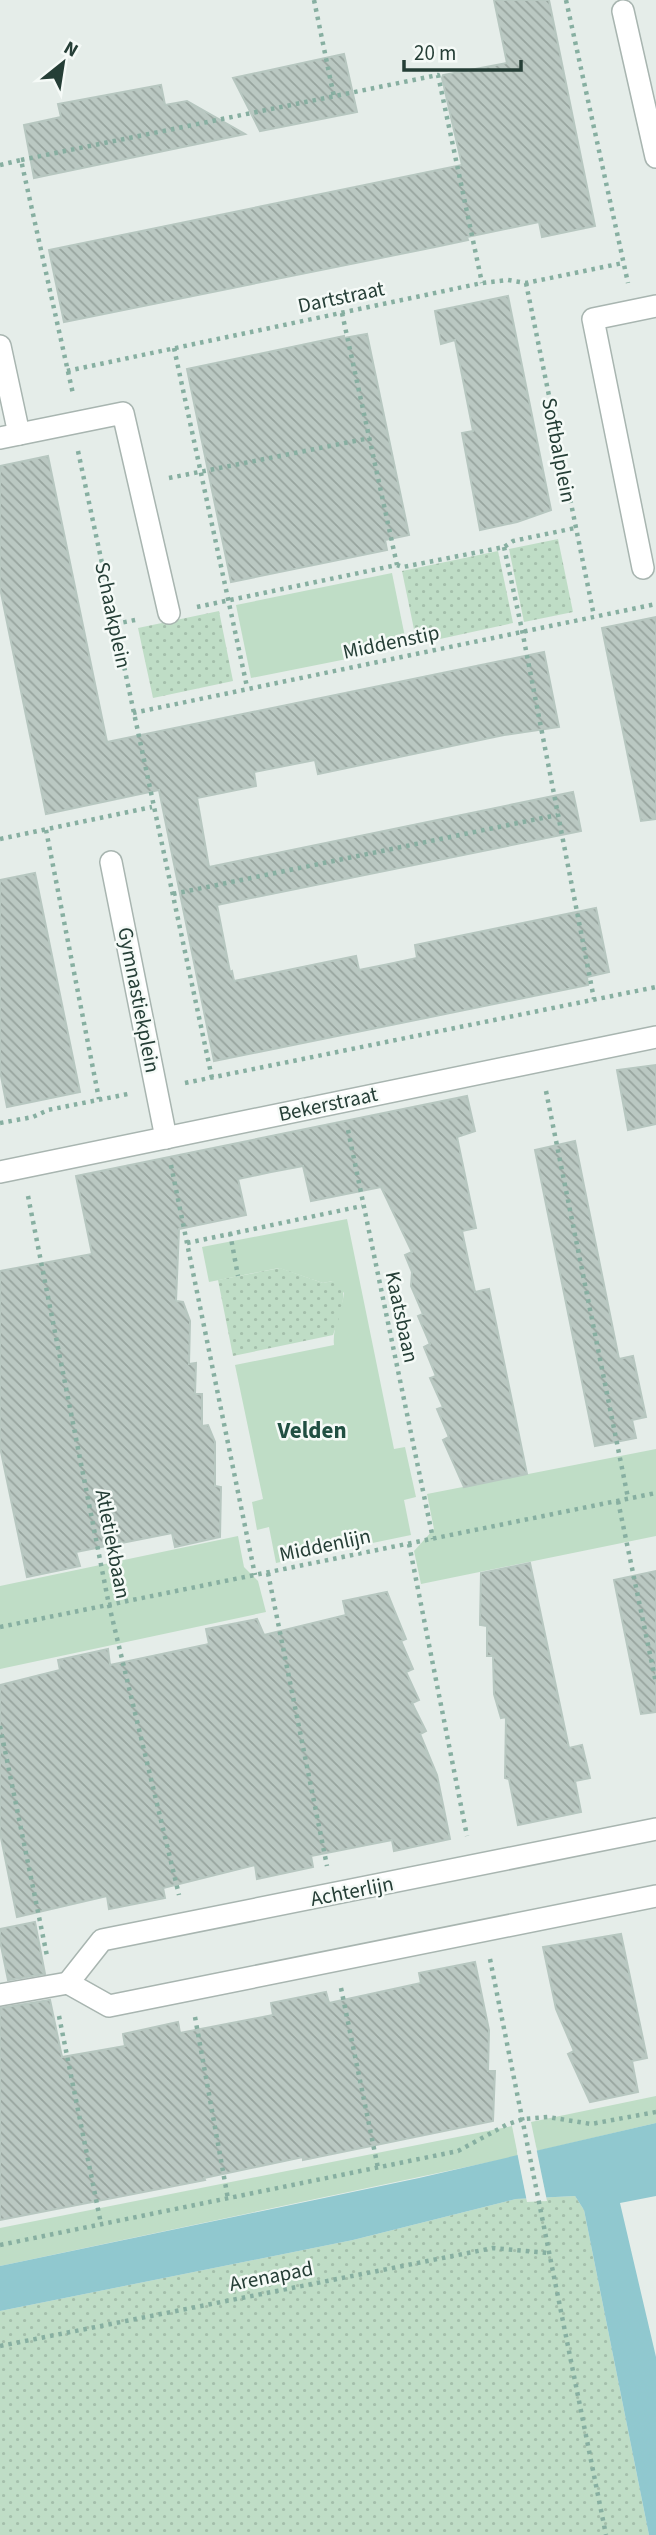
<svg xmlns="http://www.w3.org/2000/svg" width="656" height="2535" font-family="'Source Sans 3',sans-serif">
  <defs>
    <pattern id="park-dots" width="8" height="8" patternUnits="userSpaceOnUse" patternTransform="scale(1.75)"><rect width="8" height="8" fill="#bfddc6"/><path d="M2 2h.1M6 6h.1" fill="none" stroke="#a4bfab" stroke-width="1.8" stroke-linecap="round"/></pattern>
    <pattern id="building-back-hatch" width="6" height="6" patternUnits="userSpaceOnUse" patternTransform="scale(1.75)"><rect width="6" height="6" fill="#bac8c2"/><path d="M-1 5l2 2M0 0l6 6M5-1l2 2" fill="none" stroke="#97a49e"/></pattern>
  </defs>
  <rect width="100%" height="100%" fill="#e5ede9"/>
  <g fill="#bfddc6">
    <path d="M392,573L407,647L251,678L236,605Z"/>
    <path d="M347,1219L394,1449L405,1447L416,1497L404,1500L411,1535L276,1563L269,1527L257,1530L252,1502L263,1499L235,1365L334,1345C332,1328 342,1310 344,1293L333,1281L323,1283L279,1268L209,1282L202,1247Z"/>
    <path d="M656,1449V1536L421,1584L414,1551L434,1529L427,1494Z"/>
    <path d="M238,1536L244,1567L258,1581L266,1612L0,1669V1586Z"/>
    <path d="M656,2096V2123L537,2151L531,2122Z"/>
    <path d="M512,2126L518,2156L0,2266V2228Z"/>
  </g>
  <g fill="url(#park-dots)">
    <path d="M558,539L573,612L524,622L509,549Z"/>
    <path d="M498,551L513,623L417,644L402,571Z"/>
    <path d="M219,611L233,681L153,698L138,628Z"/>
    <path d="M280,1268L323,1283L333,1281L342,1283C346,1302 339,1318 333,1335L233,1356L218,1280Z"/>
    <path d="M575,2196L584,2210L649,2535H0V2311L353,2240L516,2199Z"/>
  </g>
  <path fill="#90c8cf" d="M656,2123V2196L620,2203L656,2357V2535H649L584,2210L575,2196L516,2199L353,2240L0,2311V2266L419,2178Z"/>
  <path fill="#e5ede9" d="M536,2147L547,2201L527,2202L517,2152Z"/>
  <g fill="url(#building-back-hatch)" stroke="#b7c7c0" stroke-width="2">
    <path d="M494,0H549L595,226L542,237L539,222L467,237L468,240L435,247L64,322L49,250L462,165L442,78L443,75L507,63Z"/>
    <path d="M344,54L357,112L260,131L233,78Z"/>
    <path d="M161,85L165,105L187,101L245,134L34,178L24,125L61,117L58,104Z"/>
    <path d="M508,296L551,510L517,522L480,530L462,433L473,431L461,370L455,340L441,344L435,311Z"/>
    <path d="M367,334L409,535L385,540L387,550L231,582L187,369L344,336V338Z"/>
    <path d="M48,456L107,742L544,652L559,727L504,735L318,774L315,760L254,772L256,786L197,798L209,867L573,792L577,811L581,831L217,905L230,972L232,971L234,981L356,956L359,970L389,964L417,958L415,945L596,908L609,972L587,977L588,985L214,1061L159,790L46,814L0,588V466Z"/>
    <path d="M656,617V819L641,821L602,628Z"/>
    <path d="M35,873L80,1092L7,1107L0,1071V880Z"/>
    <path d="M656,1065V1124L628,1130L617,1070Z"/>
    <path d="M467,1096L475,1131L457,1137L476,1228L462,1231L475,1292L489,1289L527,1474L464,1487L443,1440L449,1437L437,1409L443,1407L430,1378L436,1376L424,1347L430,1344L418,1316L423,1314L411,1286L412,1272L405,1255L412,1252L381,1187L311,1201L303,1166L271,1172L238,1179L246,1215L179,1229L176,1301L183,1302L190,1321L189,1364L196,1363L195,1394H202V1426L208,1425L215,1442V1486L221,1487L220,1537L175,1547L172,1533L76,1552L80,1566L27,1577L0,1447V1271L92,1254L76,1176Z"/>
    <path d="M575,1141L619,1359L633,1356L646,1417L632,1420L636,1438L595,1446L535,1150Z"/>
    <path d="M530,1563L569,1748L582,1745L590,1778L575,1781L581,1812L518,1825L509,1779L505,1778L506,1717L501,1718L494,1694L493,1656H487V1626L480,1625L481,1573Z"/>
    <path d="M656,1571V1712L641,1714L614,1580Z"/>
    <path d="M387,1592L406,1639L401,1641L413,1669L406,1672L419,1700L412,1703L426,1731L420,1734L437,1775L450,1839L394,1851L392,1840L311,1856L313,1867L257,1879L255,1865L163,1888L165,1898L109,1909L107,1896L17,1917L0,1833V1685L60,1670L58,1660L108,1649L110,1665L209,1644L206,1629L257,1619L264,1635L346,1615L343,1601Z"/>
    <path d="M35,1922L45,1974L8,1980L0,1941V1929Z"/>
    <path d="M621,1934L647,2058L632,2061L638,2092L590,2102L568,2054L574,2051L556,2009L543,1947Z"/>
    <path d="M475,1962L489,2030L488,2071H495L493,2121L303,2160V2157L204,2178L205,2180L0,2220V2008L50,2000L62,2057L125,2046L123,2034L178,2022L180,2033L273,2015L271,2003L326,1992L329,2003L421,1983L419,1973Z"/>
  </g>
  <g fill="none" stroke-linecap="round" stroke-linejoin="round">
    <g stroke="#a8b5b0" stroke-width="24">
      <g id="minor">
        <path d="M623,11L656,157"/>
        <path d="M0,346L19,434"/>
        <path d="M0,438L123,413L169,613"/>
        <path d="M643,568L593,319L656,306"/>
        <path d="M111,862L166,1138"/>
        <path d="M0,1172L656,1037"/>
        <path d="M68,1983L102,1940L656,1829"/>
        <path d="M0,1995L68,1983L109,2006L656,1896"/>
      </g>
    </g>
    <g stroke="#87afa1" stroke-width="4.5" stroke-dasharray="3.5 5" stroke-linecap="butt">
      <path d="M314,0L334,97"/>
      <path d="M566,0L628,283"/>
      <path d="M21,160L438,75L482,283"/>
      <path d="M0,165L21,160L73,394"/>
      <path d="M526,283L594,616"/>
      <path d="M342,313L397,565"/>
      <path d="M174,348L247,687"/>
      <path d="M67,371L482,283L508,280L526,283L623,263"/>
      <path d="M78,451L212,1078"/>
      <path d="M169,478L370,438"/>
      <path d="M504,547L522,630L594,999"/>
      <path d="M197,607L397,565L403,567L504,547L513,541L575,528"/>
      <path d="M115,624L140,619"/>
      <path d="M133,713L656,604"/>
      <path d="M46,830L99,1099"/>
      <path d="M0,839L152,807"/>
      <path d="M173,894L557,815"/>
      <path d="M185,1083L656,987"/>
      <path d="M546,1091L628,1498"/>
      <path d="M0,1123L33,1117L48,1110L128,1094"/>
      <path d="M348,1130L433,1539"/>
      <path d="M171,1165L255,1575"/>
      <path d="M28,1196L109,1605L179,1895"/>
      <path d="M230,1233L238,1276"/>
      <path d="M187,1243L362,1206"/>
      <path d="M618,1501L656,1683"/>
      <path d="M409,1544L467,1836"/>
      <path d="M268,1573L327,1866"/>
      <path d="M0,1627L656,1493"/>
      <path d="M0,1726L47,1956"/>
      <path d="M490,1959L606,2535"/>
      <path d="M341,1988L378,2168"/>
      <path d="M59,2016L101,2224"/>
      <path d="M195,2017L228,2199"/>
      <path d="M0,2245L458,2151L506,2125L523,2119L548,2117L591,2124L656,2112"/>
      <path d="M0,2346L493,2248L549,2253"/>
    </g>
    <use href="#minor" stroke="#fff" stroke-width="21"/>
  </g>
  <g text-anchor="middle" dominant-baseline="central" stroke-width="5" stroke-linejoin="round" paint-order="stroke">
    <g font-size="21" fill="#253e36" stroke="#f5faf7">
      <text transform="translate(341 297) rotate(-12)">Dartstraat</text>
      <text transform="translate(559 450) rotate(79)">Softbalplein</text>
      <text transform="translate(113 615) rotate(78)">Schaakplein</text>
      <text transform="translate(391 642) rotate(-12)">Middenstip</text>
      <text transform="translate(139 1000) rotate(79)">Gymnastiekplein</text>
      <text transform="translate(328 1104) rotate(-12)">Bekerstraat</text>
      <text transform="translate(402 1317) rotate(78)">Kaatsbaan</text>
      <text transform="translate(113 1544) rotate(79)">Atletiekbaan</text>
      <text transform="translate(325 1545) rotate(-12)">Middenlijn</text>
      <text transform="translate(352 1891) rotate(-11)">Achterlijn</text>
      <text transform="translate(271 2276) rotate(-11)">Arenapad</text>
    </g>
    <g font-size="23" font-weight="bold" fill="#214f42" stroke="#f5faf7">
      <text x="312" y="1430">Velden</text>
    </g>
  </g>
  <g transform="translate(63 63) rotate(30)" stroke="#f5faf7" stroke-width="5" paint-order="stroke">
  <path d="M0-5L12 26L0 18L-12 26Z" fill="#253e36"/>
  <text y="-10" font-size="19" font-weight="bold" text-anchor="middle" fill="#253e36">N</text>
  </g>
  <path d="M404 60v10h117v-10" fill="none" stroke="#253e36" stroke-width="3.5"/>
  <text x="414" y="60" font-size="21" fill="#253e36" stroke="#f5faf7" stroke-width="5" paint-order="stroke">20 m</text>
</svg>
